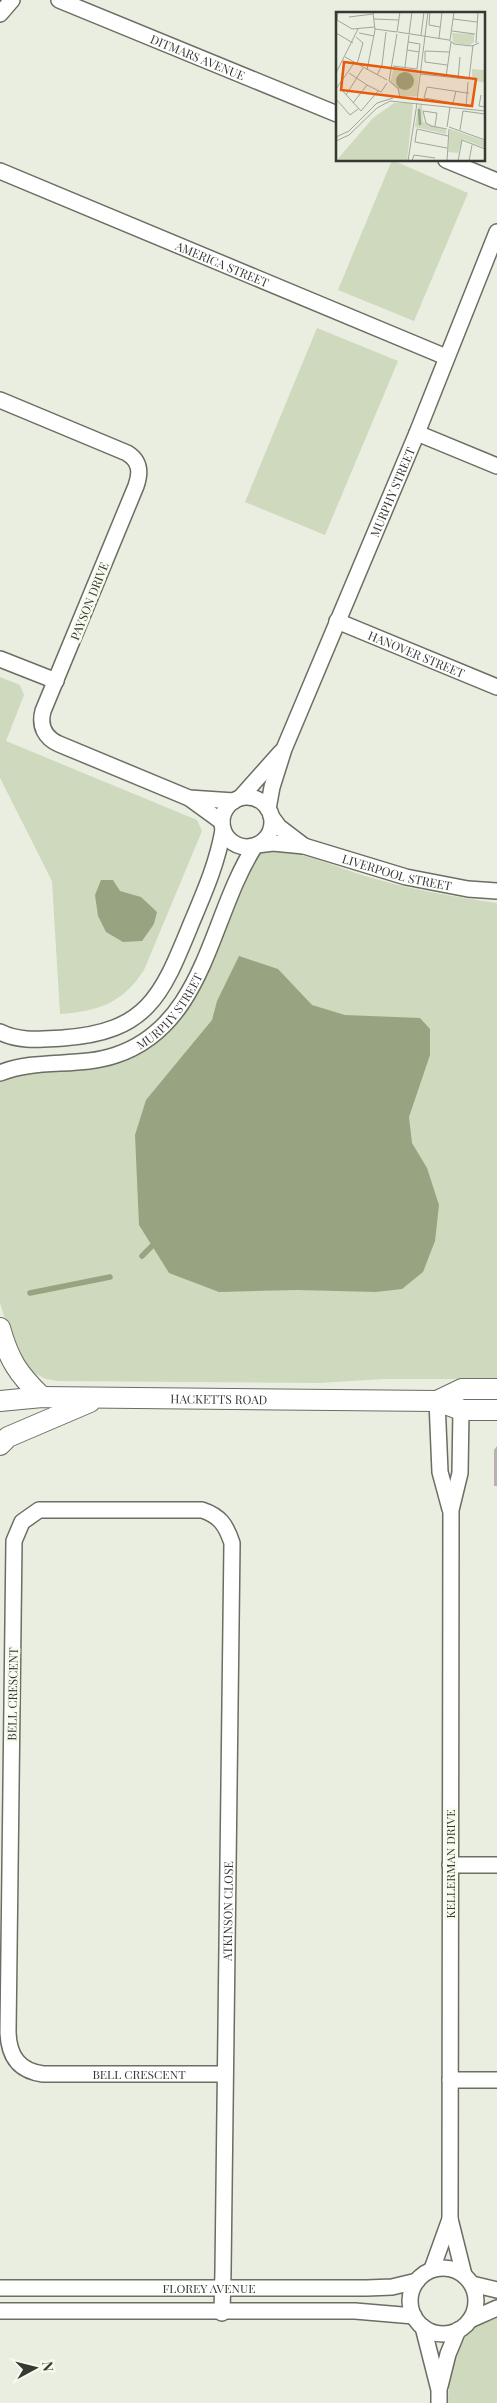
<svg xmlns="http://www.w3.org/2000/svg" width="497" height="2403" font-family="'Playfair Display',serif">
  <rect width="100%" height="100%" fill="#e9eee1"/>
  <g fill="#cfd9bd">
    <path d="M392,160L468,193L414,321L338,290Z"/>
    <path d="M317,328L398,361L325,535L245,502Z"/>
    <path d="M0,677L20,685L24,695L6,741L197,820L202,831L144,970C122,1004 98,1011 60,1014L52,881L0,778Z"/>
    <path d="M265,850C302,850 337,868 372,878C413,890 455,897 497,903V1379H384L318,1383L58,1381L46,1379L26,1369L14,1348L0,1303V1082L7,1076L158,1038L247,868L256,856Z"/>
    <path d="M497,2314V2403H448C449,2360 456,2333 497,2314Z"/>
  </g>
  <g fill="#97a381">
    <path d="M101,880H113L120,891L141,897L157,912L154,924L142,941L123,942L106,932L98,916L95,895Z"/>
    <path d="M239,956L278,969L312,1005L345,1015L420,1018L430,1029V1055L409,1117L412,1143L427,1168L439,1205L435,1241L423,1272L402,1289L376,1292L297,1290L219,1292L169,1273L139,1225L135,1135L146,1100L212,1020L217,1001Z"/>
  </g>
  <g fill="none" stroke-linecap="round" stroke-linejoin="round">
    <g stroke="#97a381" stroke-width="5.5">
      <path d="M142,1256L152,1246"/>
      <path d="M30,1293L110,1277"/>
    </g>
    <g stroke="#6a6e63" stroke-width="18">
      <g id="street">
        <path id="s1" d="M59,0L337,114"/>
        <path d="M0,14L12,0"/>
        <path d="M446,160L497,181"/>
        <path id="s2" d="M0,171L446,357"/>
        <path d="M0,400L127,453C140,461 141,472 136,486L43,711C39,726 45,738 59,744L189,798L234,801"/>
        <path d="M417,433L497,466"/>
        <path id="s3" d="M337,621L497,687"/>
        <path d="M0,659L56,681"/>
        <circle cx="247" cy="822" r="25"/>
        <path d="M189,798L222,822"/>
        <path d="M240,798L281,752"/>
        <path id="s4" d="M268,809L272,787L284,749L417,433L497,232"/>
        <path d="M271,816L279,827L304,846"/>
        <path id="s5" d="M257,845L273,843L304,846L406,877L468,889L497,891"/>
        <path d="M0,1032C19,1042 42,1039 63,1038C148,1032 162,995 191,924C204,893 217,864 223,830"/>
        <path id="s6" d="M0,1073C37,1058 79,1068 116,1055C206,1025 210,915 255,846"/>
        <path d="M437,1401L440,1472L450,1509"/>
        <path d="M461,1410L460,1473L451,1510L450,2219L464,2275"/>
        <path d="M450,1865H497"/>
        <path d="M450,2080H497"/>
        <circle cx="443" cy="2301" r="33"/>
        <path d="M432,2269L450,2219"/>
        <path d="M472,2284L497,2290"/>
        <path id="s7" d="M0,2288H367L392,2287L417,2281"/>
        <path d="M0,2311H355L414,2316"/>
        <path id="s8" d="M222,2313L223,2271L232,1543C226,1525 220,1516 202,1510H39L22,1522L14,1541L8,2033C9,2056 19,2071 43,2074H225"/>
        <path d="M470,2320L497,2308"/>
        <path d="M423,2327L439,2390V2403"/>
        <path d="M440,2386L448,2354L458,2330"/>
      </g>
    </g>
    <g stroke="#6a6e63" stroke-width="22">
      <g id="secondary">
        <path d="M0,1328C9,1360 18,1374 42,1397"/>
        <path id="s9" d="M0,1401L42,1397L437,1401L461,1410H497"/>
        <path d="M437,1401L462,1389H497"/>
        <path d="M0,1445L8,1437L90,1402"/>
      </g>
    </g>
    <use href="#street" stroke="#fff" stroke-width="15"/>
    <use href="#secondary" stroke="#fff" stroke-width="20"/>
  </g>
  <path fill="#bbafb4" d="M497,1446V1486H494V1450Z"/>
  <g text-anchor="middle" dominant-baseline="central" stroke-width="5" stroke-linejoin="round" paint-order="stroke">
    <g font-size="12" fill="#363833" stroke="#f7fbee">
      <text stroke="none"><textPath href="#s1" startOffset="150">DITMARS AVENUE</textPath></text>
      <text stroke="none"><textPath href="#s2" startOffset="241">AMERICA STREET</textPath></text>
      <text stroke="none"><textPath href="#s4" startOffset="341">MURPHY STREET</textPath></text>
      <text transform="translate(89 601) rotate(-68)">PAYSON DRIVE</text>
      <text stroke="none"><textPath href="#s3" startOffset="86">HANOVER STREET</textPath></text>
      <text stroke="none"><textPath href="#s5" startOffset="144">LIVERPOOL STREET</textPath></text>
      <text stroke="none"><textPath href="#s6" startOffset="189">MURPHY STREET</textPath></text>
      <text stroke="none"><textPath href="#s9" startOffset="219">HACKETTS ROAD</textPath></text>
      <text transform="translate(12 1694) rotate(-89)">BELL CRESCENT</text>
      <text transform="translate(450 1864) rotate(-90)">KELLERMAN DRIVE</text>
      <text stroke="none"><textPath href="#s8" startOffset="402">ATKINSON CLOSE</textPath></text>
      <text stroke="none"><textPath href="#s8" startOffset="1669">BELL CRESCENT</textPath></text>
      <text stroke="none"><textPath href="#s7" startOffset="209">FLOREY AVENUE</textPath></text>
    </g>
  </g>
  <g transform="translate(336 12)">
    <rect width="149" height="149" fill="#e9eee1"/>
    <path d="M116,21L138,22V30L134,33L117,31ZM58,55L83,58L81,84L64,85L63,79L54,70ZM136,57L149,58V71L136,68ZM58,91H76L77,94L71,149H0L37,106ZM86,92L87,110L110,118V122L79,115L82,95ZM114,117L149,129V136L127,127L122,141L112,140Z" fill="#cfd9bd"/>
    <path d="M60 69a9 9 0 1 1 18 0a9 9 0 1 1-18 0Z" fill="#97a381"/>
    <path fill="none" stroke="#97a381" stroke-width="2.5" d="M83,97L84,113"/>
    <path fill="none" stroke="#a1a59b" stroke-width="1" d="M2,0L1,8L16,17L39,15M94,0L93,13L104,15M13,5L37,2M38,7L63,8M117,7L141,10M39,17L61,20M116,19L139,22M61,20L64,0M62,20L113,28L118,32M0,21L17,31M23,21L38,24M73,22L76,0M85,23L88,0M20,25L27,31L21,52M103,26L106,0M114,28L118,0M72,30L84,32L83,40M140,31L142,0M118,32L136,34L143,31M71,38L83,40L81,57M9,45L51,68M111,53L89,50V39L113,40M57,54L81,57M69,55L73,23M31,58L39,18L37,0M0,61L22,17M13,61L31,73M84,62L132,67M41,63L46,53L50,20M110,65L115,30M122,67L124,45M133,67L137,33M53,69L61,22M53,69L62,76L64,86M4,76L25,99L42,79M0,77L18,51M120,79L117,91L88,86L91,75L131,81H133M10,83L27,56M145,83L143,94L149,95M0,87L14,103L22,97M81,88L92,0M17,91L31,73L45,80L51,71M130,95L132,70M99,114L101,101L87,99L90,111L95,114L111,117M111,115L114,95M113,115L149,128M124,118L127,99L149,102M0,125L13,119L41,91L57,86M0,129L13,123L41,96L54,89L149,99M111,136L79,130L81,117L112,124M72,149L81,91M76,149L78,143L99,146M111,149L113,117M122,149L126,128L149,137M133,149L136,133"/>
    <path fill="#e8590c" fill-opacity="0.15" stroke="#e8590c" stroke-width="2.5" d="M8,50L140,67L136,94L5,78Z"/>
    <rect width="149" height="149" fill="none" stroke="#363833" stroke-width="2.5"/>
  </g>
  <g transform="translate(35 2368) rotate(83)" stroke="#f7fbee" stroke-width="4" paint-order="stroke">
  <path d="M0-4L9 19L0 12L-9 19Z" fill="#363833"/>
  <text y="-8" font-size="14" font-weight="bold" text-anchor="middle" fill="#363833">N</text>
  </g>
</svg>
